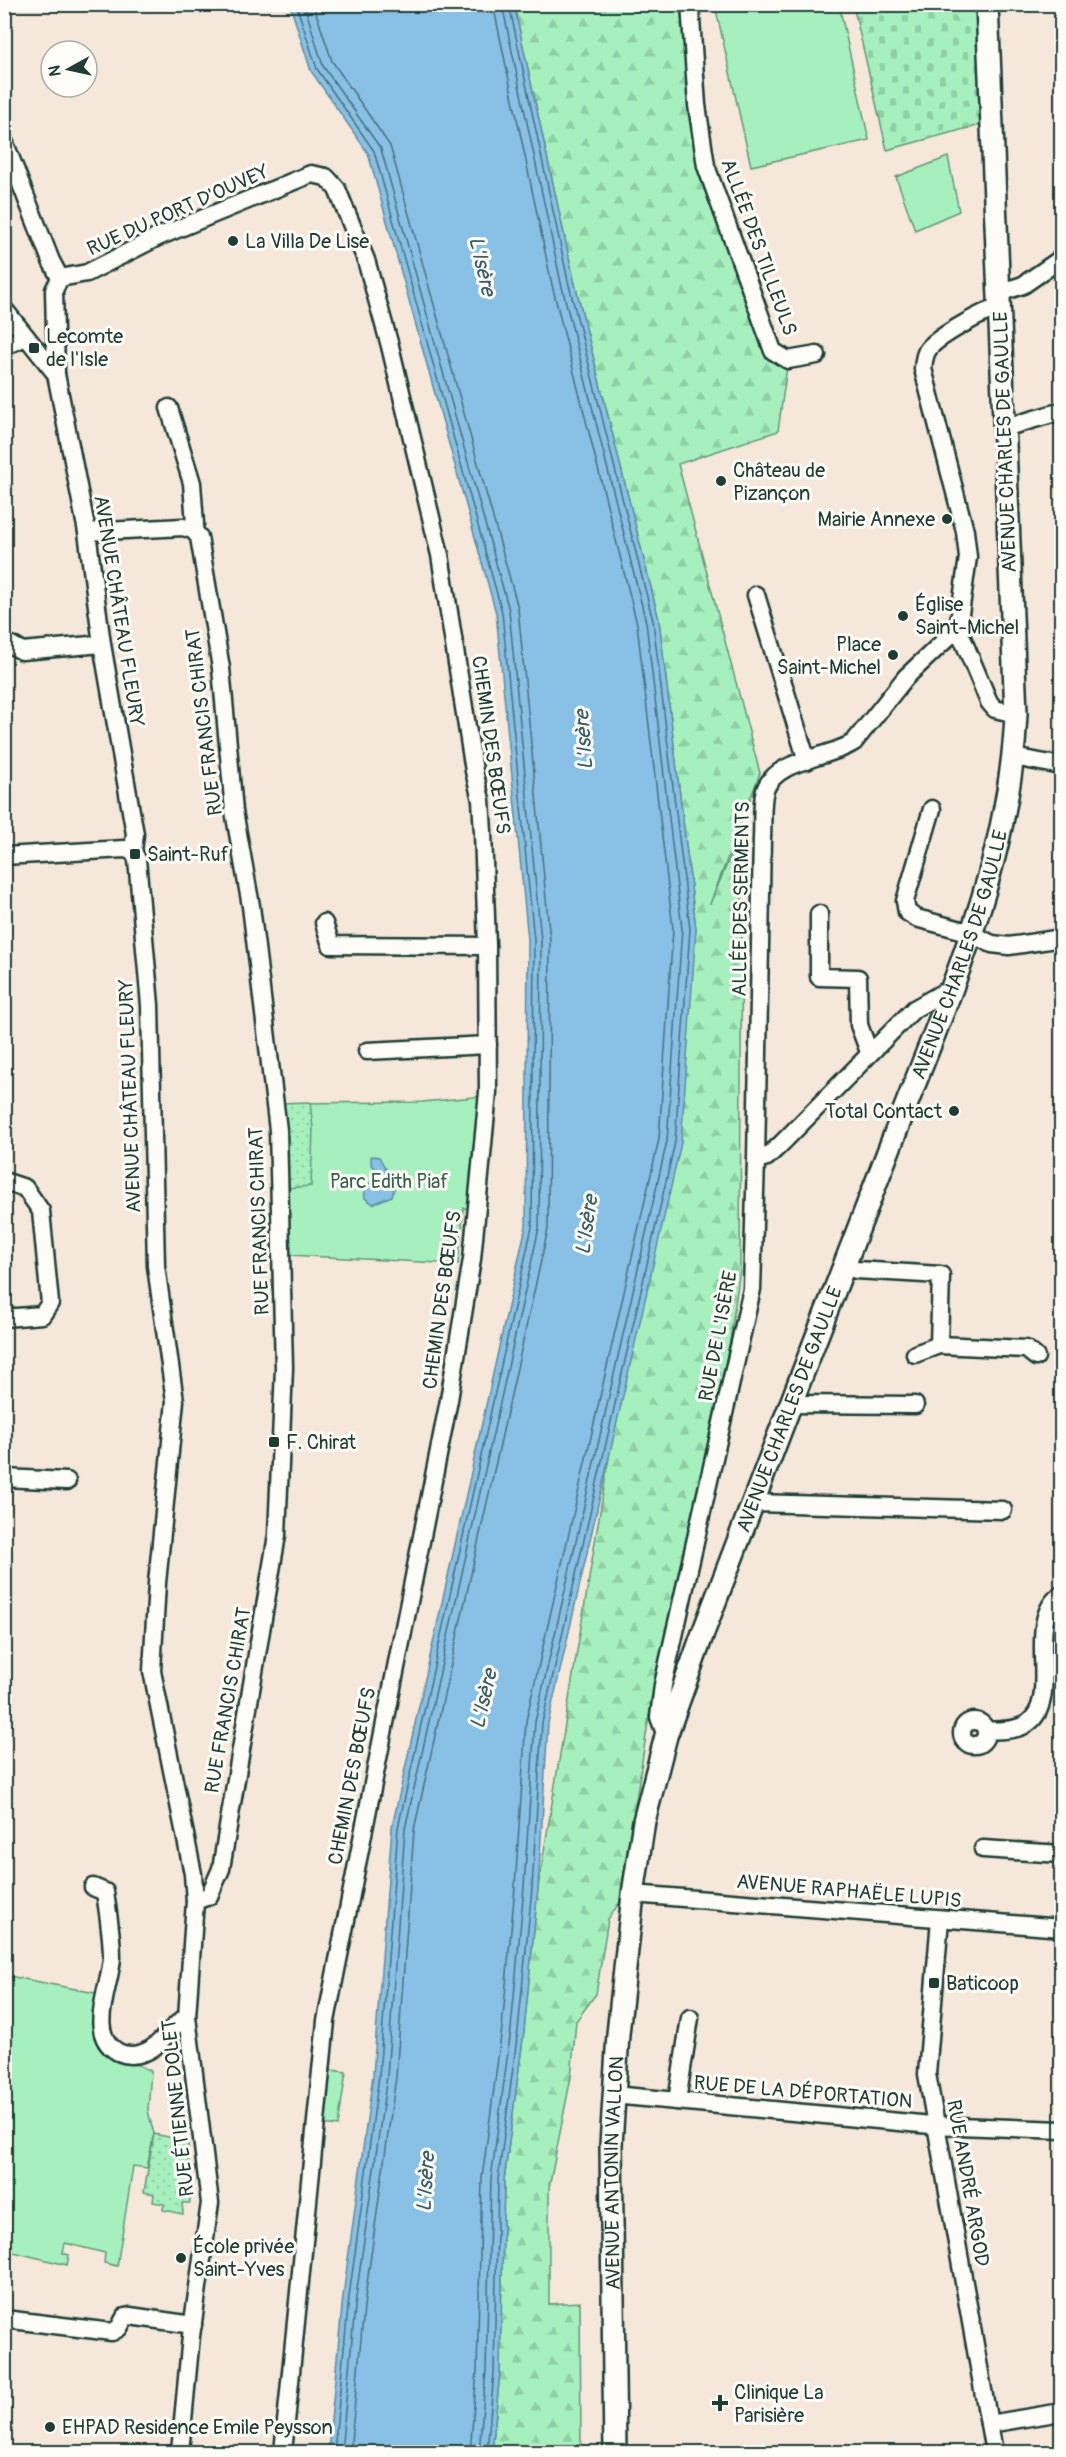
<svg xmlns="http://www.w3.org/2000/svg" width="1066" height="2457" font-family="Pangolin,sans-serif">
  <defs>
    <pattern id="forest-firs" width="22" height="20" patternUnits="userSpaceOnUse" patternTransform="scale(1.5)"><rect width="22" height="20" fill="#a6f0be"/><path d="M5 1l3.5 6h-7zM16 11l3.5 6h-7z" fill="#8ecfa4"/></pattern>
    <pattern id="cemetery-stones" width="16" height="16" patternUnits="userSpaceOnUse" patternTransform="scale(1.5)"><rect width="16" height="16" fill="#a6f0be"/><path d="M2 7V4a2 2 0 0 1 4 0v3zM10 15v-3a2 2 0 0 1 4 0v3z" fill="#8ecfa4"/></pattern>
    <pattern id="garden-dots" width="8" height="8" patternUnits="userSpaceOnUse" patternTransform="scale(1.5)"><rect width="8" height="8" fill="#a6f0be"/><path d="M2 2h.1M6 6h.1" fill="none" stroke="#8ecfa4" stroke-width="1.8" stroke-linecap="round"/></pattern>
  </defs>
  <rect width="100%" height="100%" fill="#f5e7d9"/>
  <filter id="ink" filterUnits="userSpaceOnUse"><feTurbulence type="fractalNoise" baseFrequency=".0167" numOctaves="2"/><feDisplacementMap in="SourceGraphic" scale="12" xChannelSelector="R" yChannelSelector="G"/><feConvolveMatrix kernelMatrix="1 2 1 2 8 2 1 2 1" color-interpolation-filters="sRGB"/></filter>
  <g filter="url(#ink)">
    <g fill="#a6f0be" stroke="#629679" stroke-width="1.5">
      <path d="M715,5H839L869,140L751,166Z"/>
      <path d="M948,157L959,211L915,230L896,177Z"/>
      <path d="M485,1096L474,1209L464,1208L458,1264L289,1255L279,1103L422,1102Z"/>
      <path d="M9,1976L100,1994L112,2053L151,2071L148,2111L154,2134L147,2168L133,2166L117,2266L104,2263L105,2253L65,2243L63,2253L69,2255L67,2265L5,2250L4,1979Z"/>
      <path d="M330,2070L346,2072L338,2126L322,2124Z"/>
    </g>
    <path fill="url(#forest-firs)" stroke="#629679" stroke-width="1.5" d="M514,5H690L706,166L760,315L788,360L778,431L678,464L760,773L710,904L739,836L742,870L740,1269L730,1341L650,1710L620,1902L608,1919L596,1994L576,2021L571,2077L549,2188V2304L580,2302L581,2452H492L500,2372L504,2180L524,2031L538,1888L696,929L659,620L574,280Z"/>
    <path fill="url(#cemetery-stones)" stroke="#629679" stroke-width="1.5" d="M853,5H977L983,124L887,150Z"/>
    <g fill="url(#garden-dots)" stroke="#629679" stroke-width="1.5">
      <path d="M310,1102L313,1128L311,1186L287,1188L279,1103Z"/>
      <path d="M154,2134L188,2141L190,2203H182L183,2214L163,2210L164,2204L153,2202L154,2194L144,2192Z"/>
    </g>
    <g fill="#88c0e6" stroke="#5e8c9f" stroke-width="1.5">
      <path d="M290,5H514L574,280L659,620L696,929L681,1143L548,1723L538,1888L524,2031L504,2180L500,2372L492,2452H328L343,2296L373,2075L392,1827L526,1226L528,940L496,613L368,153L311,71Z"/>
      <path d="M371,1156L379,1157L395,1185L392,1196L373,1204L365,1198L364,1187L372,1182L381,1183L380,1173L371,1164Z"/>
    </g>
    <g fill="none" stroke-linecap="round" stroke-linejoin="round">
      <g stroke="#49717b" stroke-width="1.5">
        <path d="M296,4L317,69L374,151L502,612L534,940L532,1227L398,1828L379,2076L349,2297L334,2452"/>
        <path d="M304,4L323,66L381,149L509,610L541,940L539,1228L405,1829L387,2076L356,2297L341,2452"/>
        <path d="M313,4L332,61L390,146L518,608L550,940L548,1229L414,1830L396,2077L365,2298L350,2452"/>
        <path d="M470,2452L477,2371L482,2178L502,2028L515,1887L526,1721L659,1139L673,929L637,624L552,285L493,4"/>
        <path d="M479,2452L486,2371L491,2179L511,2029L524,1887L535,1722L667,1141L682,929L646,622L561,283L502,4"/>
        <path d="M487,2452L494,2372L498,2180L518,2030L532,1888L542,1723L675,1142L690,929L653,621L568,281L509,4"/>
      </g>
      <g stroke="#1f3d34" stroke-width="21">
        <g id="minor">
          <path d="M690,4L697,105L706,166L760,315L773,351L788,360L817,355"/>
          <path d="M4,141L51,261L60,278"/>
          <path d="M60,278L87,273L158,237L311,174L326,177L337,189L366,260L390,346L440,555L474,771L481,800L483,832L487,946L488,1092L472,1259L449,1400L326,2021L283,2452"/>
          <path d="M999,293L1023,285L1062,258"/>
          <path d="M999,308C985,310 940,336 930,347C924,353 924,361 923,369L965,531L968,557L958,628L989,702L995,709L1016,714"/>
          <path d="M4,309L56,374L87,532L102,644L135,834L133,851L137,859L150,1005L156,1266L175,1401L157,1583L152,1671L193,1874L195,1901L187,2017L210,2203L191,2336L180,2452"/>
          <path d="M4,346L26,337"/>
          <path d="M56,374L54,290L60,278"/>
          <path d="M169,408L192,483L195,524L193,530"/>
          <path d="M1004,428L1062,411"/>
          <path d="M193,530L199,537L221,668L234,811L251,906L278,1130L284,1368L277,1535L221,1869L209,1896L195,1901"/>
          <path d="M87,532L183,527L193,530"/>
          <path d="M756,595L807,761"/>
          <path d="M4,641L22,651L102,644"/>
          <path d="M1013,757L1062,766"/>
          <path d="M932,809L905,901L907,912L916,918L965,931L992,944L1009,946L1062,938"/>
          <path d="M4,856L124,849L133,851"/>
          <path d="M819,914V977L858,978L859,1025L869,1052"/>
          <path d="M324,923L331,945L487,946"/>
          <path d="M367,1051L488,1045"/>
          <path d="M756,1160L762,838C763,823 761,804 765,790C777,758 829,759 854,742L906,677L958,628"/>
          <path d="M4,1181L25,1188L41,1211L50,1303L42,1315L4,1318"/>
          <path d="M844,1266L856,1270L941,1275L939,1345"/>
          <path d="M915,1354L939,1345L1026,1349L1036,1357"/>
          <path d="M791,1404L915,1405"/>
          <path d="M4,1478L67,1481"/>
          <path d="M753,1503L1003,1510"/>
          <circle cx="974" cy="1733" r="12"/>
          <path d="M987,1731C1000,1730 1017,1731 1028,1723C1063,1698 1022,1620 1062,1594"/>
          <path d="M666,1736L659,1717L663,1685L752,1289L756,1160L767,1157L781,1144L914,1009L942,993L948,996"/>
          <path d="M983,1849L1062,1854"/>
          <path d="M93,1887L105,1892C108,1914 112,1936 112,1957C111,1986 85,2034 118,2052C127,2056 136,2056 145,2052C162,2046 170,2025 187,2017"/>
          <path d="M633,1894L1062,1928"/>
          <path d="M940,1919L927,2074L994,2452"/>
          <path d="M613,2095L931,2125L1062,2130"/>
          <path d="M677,2101L690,2018"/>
          <path d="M4,2319L112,2332L119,2328L125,2317L130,2316L193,2325"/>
          <path d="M989,2424L1062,2412"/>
        </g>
      </g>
      <g stroke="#1f3d34" stroke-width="26">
        <g id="major">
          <path id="s1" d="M615,2452L611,2145L618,2034L633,1894L644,1821L666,1736L703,1633C766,1468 829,1304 893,1139C946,1001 1010,864 1016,714L987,4"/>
        </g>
      </g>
      <use href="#minor" stroke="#fdfcf7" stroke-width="16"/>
      <use href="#major" stroke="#fdfcf7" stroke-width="21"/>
    </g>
  </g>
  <g fill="#1f3d34" stroke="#fdfcf7" stroke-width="2">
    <circle cx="233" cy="241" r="6"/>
    <rect x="28" y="342" width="12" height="12" rx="3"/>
    <circle cx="721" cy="481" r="6"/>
    <circle cx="947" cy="519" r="6"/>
    <circle cx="903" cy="616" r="6"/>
    <circle cx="893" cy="655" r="6"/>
    <rect x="129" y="848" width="12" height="12" rx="3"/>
    <circle cx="954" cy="1111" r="6"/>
    <rect x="268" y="1436" width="12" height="12" rx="3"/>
    <rect x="928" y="1977" width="12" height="12" rx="3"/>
    <circle cx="181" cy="2258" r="6"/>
    <path d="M717 2394h6v6h6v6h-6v6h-6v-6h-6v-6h6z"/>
    <circle cx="50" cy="2427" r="6"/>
  </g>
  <g text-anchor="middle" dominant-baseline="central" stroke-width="6" stroke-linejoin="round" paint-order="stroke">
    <g font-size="20" fill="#1f3d34" stroke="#fdfcf7">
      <text transform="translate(178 210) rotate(-24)">RUE DU PORT D'OUVEY</text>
      <text transform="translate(759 247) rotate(70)">ALLÉE DES TILLEULS</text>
      <text transform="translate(1005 442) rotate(-92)">AVENUE CHARLES DE GAULLE</text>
      <text transform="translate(119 611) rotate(81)">AVENUE CHÂTEAU FLEURY</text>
      <text transform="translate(204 722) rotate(-97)">RUE FRANCIS CHIRAT</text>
      <text transform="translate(491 745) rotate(82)">CHEMIN DES BŒUFS</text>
      <text transform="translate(741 899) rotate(-89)">ALLÉE DES SERMENTS</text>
      <text stroke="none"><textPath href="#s1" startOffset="1556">AVENUE CHARLES DE GAULLE</textPath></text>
      <text transform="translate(130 1096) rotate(-92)">AVENUE CHÂTEAU FLEURY</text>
      <text transform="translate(259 1221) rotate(-92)">RUE FRANCIS CHIRAT</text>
      <text transform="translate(442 1300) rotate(-82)">CHEMIN DES BŒUFS</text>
      <text transform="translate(718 1336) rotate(-79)">RUE DE L'ISÈRE</text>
      <text stroke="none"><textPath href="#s1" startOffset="1070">AVENUE CHARLES DE GAULLE</textPath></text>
      <text transform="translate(228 1700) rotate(-80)">RUE FRANCIS CHIRAT</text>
      <text transform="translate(352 1776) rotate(-79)">CHEMIN DES BŒUFS</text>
      <text transform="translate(849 1891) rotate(5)">AVENUE RAPHAËLE LUPIS</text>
      <text transform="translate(803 2092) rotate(5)">RUE DE LA DÉPORTATION</text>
      <text transform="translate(178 2108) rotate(-96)">RUE ÉTIENNE DOLET</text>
      <text stroke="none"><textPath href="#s1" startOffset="279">AVENUE ANTONIN VALLON</textPath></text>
      <text transform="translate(968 2183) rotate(80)">RUE ANDRÉ ARGOD</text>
    </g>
    <g font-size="20" fill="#1f3d34" stroke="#fdfcf7" text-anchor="start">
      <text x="245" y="241">La Villa De Lise</text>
      <text x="46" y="336">Lecomte<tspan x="46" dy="23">de l'Isle</tspan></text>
      <text x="733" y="470">Château de<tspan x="733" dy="23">Pizançon</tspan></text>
      <text x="935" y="519" text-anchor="end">Mairie Annexe</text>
      <text x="915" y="604">Église<tspan x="915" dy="23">Saint-Michel</tspan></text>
      <text x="881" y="644" text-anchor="end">Place<tspan x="881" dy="23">Saint-Michel</tspan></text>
      <text x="147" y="854">Saint-Ruf</text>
      <text x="942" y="1111" text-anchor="end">Total Contact</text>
      <text x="286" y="1442">F. Chirat</text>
      <text x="946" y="1983">Baticoop</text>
      <text x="193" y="2246">École privée<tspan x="193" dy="23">Saint-Yves</tspan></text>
      <text x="734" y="2392">Clinique La<tspan x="734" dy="23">Parisière</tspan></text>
      <text x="62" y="2427">EHPAD Residence Emile Peysson</text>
    </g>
    <g font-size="20" fill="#3a6150" stroke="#fdfcf7">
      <text x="389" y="1181">Parc Edith Piaf</text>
    </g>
    <g font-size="21" font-style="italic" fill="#395e60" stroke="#fdfcf7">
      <text transform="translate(482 266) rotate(77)">L'Isère</text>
      <text transform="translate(584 740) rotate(-94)">L'Isère</text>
      <text transform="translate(587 1225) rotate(-82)">L'Isère</text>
      <text transform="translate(484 1699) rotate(-77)">L'Isère</text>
      <text transform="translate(426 2182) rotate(-86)">L'Isère</text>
    </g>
  </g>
  <rect width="1066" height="2457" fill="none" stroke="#fdfcf7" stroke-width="24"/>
  <rect x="12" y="12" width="1042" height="2433" fill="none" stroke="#1f3d34" stroke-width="2" filter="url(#ink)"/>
  <g transform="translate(69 69) rotate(262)"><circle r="28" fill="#fdfcf7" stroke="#a4b0a9" stroke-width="1.5"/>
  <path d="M0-4.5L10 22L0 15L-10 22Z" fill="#1f3d34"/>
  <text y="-9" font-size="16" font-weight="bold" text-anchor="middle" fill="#1f3d34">N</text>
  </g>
</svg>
